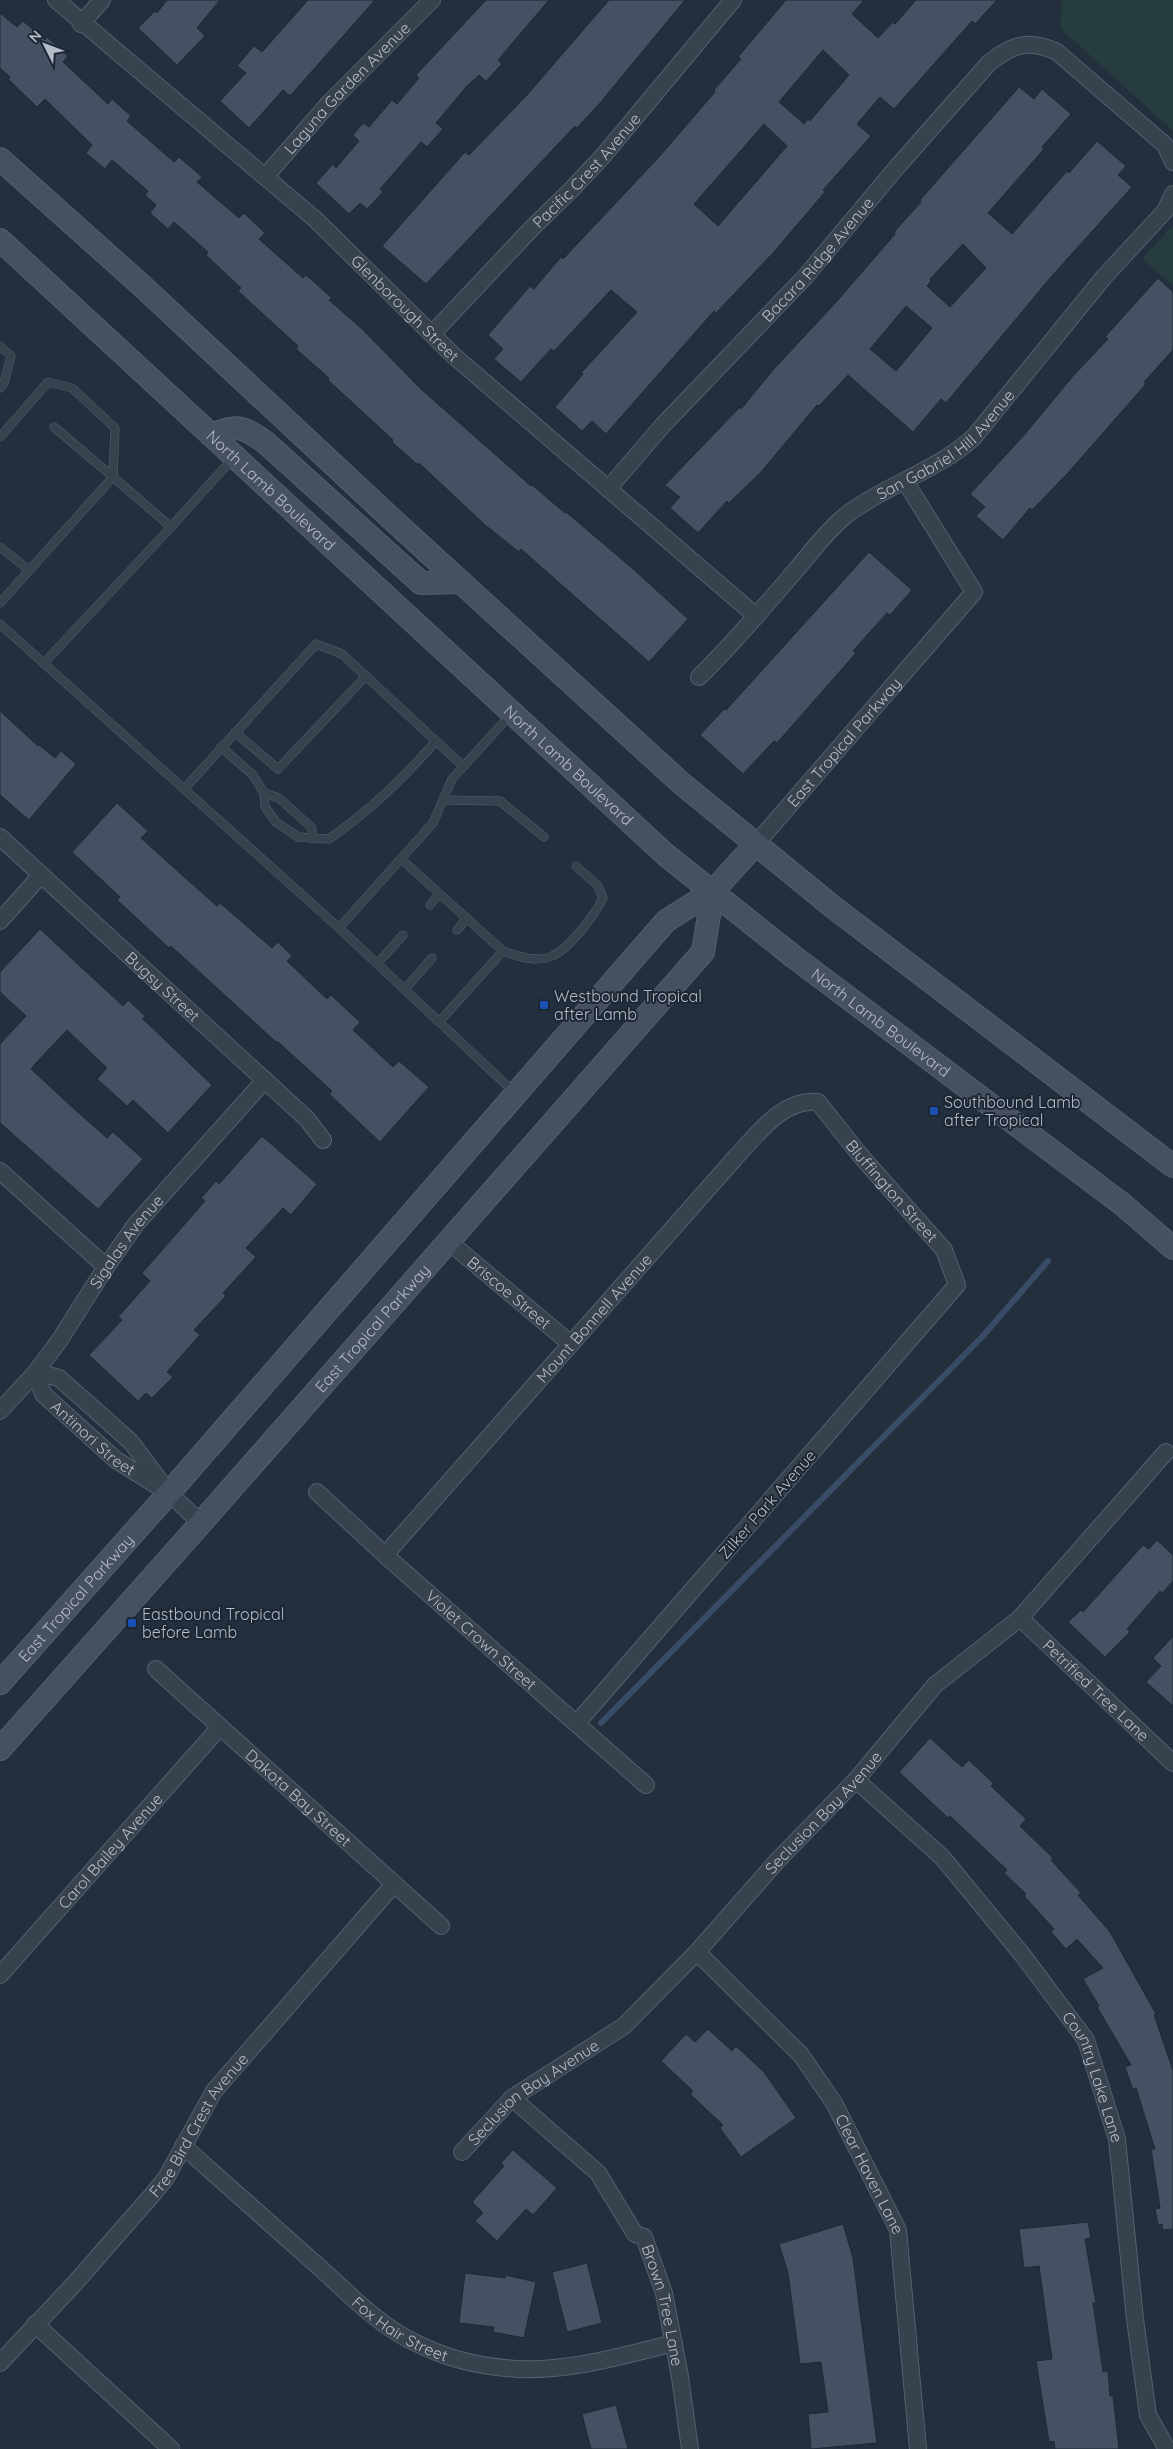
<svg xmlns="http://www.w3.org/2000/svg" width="1173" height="2449" font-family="Quicksand,sans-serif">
  <rect width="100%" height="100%" fill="#242f3e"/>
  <g fill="#263c3f">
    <path d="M1062,0H1173V131L1060,28Z"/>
    <path d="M1173,225V285L1142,259Z"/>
  </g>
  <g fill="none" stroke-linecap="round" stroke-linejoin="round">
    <path stroke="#394c67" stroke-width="6" d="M601,1723L982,1337L1048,1261"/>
  </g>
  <g fill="#455162" stroke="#1f2835" fill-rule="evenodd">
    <path d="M167,0H220L197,28L205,36L177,65L138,28L155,11L157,13Z"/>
    <path d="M308,0H375L290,96L283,90L249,128L220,101L246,73L237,66L254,46L262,52Z"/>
    <path d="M486,0H549L498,60L502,64L486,81L479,75L466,87L436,123L443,129L427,147L421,142L380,189L383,192L367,209L360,203L349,214L316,183L333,164L336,168L359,141L353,135L363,123L369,127L392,100L397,104L419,78L416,75Z"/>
    <path d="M609,0H685L600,103L577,128L575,126L426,284L382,246L465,152L469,155L527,95Z"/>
    <path d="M786,0H864L852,14L878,38L893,22L895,24L916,0H997L975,24L972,21L894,109L880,97L857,124L871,136L823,190L825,192L773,253L716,313L714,311L606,434L592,421L582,431L555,407L583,374L581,373L637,312L611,290L554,351L551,349L521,382L494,359L503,349L488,335L530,286L534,289L561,257L563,259L659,157L715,92L714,90L741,59L738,57ZM823,50L849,75L810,121L808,119L804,124L779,102ZM764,124L787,146L718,226L694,204Z"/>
    <path d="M0,13L17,27L23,21L45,40L47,37L68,56L63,62L108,104L112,99L131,116L127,121L174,162L179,157L202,177L197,182L239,218L244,213L265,233L259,239L303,278L306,275L332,298L329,300L361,328L422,390L531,486L532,485L565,513L566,512L632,568L688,619L649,662L521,549L519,552L484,524L419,463L418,465L392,442L393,440L328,380L329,378L296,349L298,346L238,291L241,288L206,255L208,252L174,222L168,229L150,213L156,205L145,195L148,191L112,160L105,169L86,153L92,145L45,99L37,107L8,79L10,77L0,68Z"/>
    <path d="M1019,87L1034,99L1042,89L1071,114L1042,147L1044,149L988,213L1012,234L1067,171L1069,173L1097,141L1126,166L1118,175L1132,187L1051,277L946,403L941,399L913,432L848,375L819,406L817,405L761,472L729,503L727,501L698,533L670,508L680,497L665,485L740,407L741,409L773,370L838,300L895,234L894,232L921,202L920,200ZM963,244L986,268L950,307L927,286L931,281L930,279ZM906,306L932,328L896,371L870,349Z"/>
    <path d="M1158,278L1173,292V350L1144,382L1146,384L1067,474L1032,510L1030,508L1003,540L976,516L985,507L970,494L1025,434L1073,376L1108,339L1105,337Z"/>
    <path d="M869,552L912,590L890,615L887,613L853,651L856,653L777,743L774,741L743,774L700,735L724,709L726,710Z"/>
    <path d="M0,711L38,746L39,745L55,758L61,751L76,764L29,820L0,795Z"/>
    <path d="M117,803L148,831L141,838L182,875L217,906L220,903L272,948L278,942L292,956L287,961L327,999L331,995L360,1022L353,1030L393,1067L399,1061L429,1087L380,1142L329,1094L332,1091L277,1041L276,1042L171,946L169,948L117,900L120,897L72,852Z"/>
    <path d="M40,929L123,1006L128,1000L145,1016L143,1019L212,1085L168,1133L133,1100L127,1106L97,1079L107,1068L67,1030L36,1063L31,1069L72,1107L107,1138L113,1132L143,1159L98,1209L0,1123V1044L26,1016L0,992V972Z"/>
    <path d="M262,1136L317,1184L291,1215L283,1208L246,1248L256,1257L223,1293L226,1296L194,1330L200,1335L167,1372L173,1377L152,1398L146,1393L138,1401L89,1355L122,1320L118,1317L150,1281L142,1273L205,1201L201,1198L216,1181L219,1184Z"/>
    <path d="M1157,1540L1173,1555V1581L1162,1593L1160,1591L1127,1629L1130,1632L1105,1657L1068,1622L1081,1610L1083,1612L1143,1545L1149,1549Z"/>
    <path d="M1173,1636V1706L1146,1682L1161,1666L1153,1658Z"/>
    <path d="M930,1738L962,1767L969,1760L994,1784L991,1786L1026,1819L1020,1826L1053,1858L1051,1860L1081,1893L1078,1895L1110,1932L1156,2014L1154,2015L1173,2070V2229L1163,2230L1162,2224L1158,2225L1155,2209L1160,2208L1151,2149H1155L1136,2088L1133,2090L1125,2067L1131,2065L1097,2007L1099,2006L1083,1979L1103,1968L1077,1939L1066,1949L1051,1932L1054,1929L1024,1896L1026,1894L1004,1873L1007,1870L950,1816L948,1818L899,1772Z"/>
    <path d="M708,2029L732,2051L736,2046L764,2072L796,2118L741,2157L720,2128L723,2125L690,2094L693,2091L661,2061L686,2034L695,2042Z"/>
    <path d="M513,2150L557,2188L533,2215L526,2209L497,2241L475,2221L483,2213L472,2202L504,2166L501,2163Z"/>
    <path d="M1088,2222L1091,2238L1085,2239L1096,2303H1093L1103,2372L1108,2371L1110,2396H1113L1119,2449H1055L1054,2441L1049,2442L1036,2361L1052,2359L1039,2266L1024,2268L1019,2229Z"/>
    <path d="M843,2224L853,2258L877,2443L811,2449L808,2414L828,2412L821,2362L800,2364L788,2273L779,2244Z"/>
    <path d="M587,2263L602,2323L567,2332L552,2272Z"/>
    <path d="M465,2273L505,2278V2275L536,2282L524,2338L493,2332L494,2327L459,2323Z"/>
    <path d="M616,2405L628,2449H591L582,2414Z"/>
  </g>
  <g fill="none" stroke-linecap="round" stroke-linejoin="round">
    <g stroke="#565f6c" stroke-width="9">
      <g id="lane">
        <path d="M0,346L11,356L4,383L0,388"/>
        <path d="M54,427L113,477"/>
        <path d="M0,437L48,382L72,388L115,428L113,477"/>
        <path d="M171,527L233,458"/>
        <path d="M0,547L29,570"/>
        <path d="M0,603L113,477L171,527L45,662"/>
        <path d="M0,624L339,928"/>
        <path d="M511,714L452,779L433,823L339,928L515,1093"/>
        <path d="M235,732L278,769L366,676"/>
        <path d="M221,747L253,775L264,793L265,807L276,822L298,837L329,839C368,812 404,778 435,742"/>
        <path d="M185,788L316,644L342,654L463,766"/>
        <path d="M264,793L279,798L312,828V839"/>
        <path d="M443,800L500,801L544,837"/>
        <path d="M401,859L503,951L439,1022"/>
        <path d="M430,905L439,894"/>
        <path d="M457,930L467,918"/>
        <path d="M503,951C517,956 536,963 552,956C570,948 594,916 603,898L598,886L576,866"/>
        <path d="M377,964L403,935"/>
        <path d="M405,989L432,958"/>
      </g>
    </g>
    <g stroke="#565f6c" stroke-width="18">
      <g id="street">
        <path id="s1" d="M56,0L316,220L454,356L756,616"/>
        <path d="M81,24L102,0"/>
        <path id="s2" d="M265,177L330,102L432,0"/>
        <path id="s3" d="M432,334L533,227L571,190L603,156L733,0"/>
        <path id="s4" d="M608,489L663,425L805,277L897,167L989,63C1013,44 1029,39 1057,52L1165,145L1173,162"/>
        <path id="s5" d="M699,677C734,643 765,606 796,570C812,551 826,532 845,516C885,485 937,471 974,437L1104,277L1165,211L1173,194"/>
        <path id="s6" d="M0,837L307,1119L323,1140"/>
        <path id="s7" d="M755,845L974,592L905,481"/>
        <path d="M0,921L41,875"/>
        <path d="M0,1171L106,1267"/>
        <path id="s8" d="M448,1241L571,1344"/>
        <path id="s9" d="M36,1372L43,1394L116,1460L169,1493L201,1523"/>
        <path d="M36,1372L59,1378L85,1401L131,1442L163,1485"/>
        <path id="s10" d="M0,1411L36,1372L59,1341L106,1267L136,1224L265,1080"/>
        <path id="s11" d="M317,1492L385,1555L646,1785"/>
        <path id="s12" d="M385,1555L735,1158C757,1135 782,1098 818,1102L860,1155L944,1250L957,1285L577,1723"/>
        <path id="s13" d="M1020,1618L1173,1763"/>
        <path id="s14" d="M156,1669L441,1926"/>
        <path id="s15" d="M856,1780L942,1857L1021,1953L1086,2040L1117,2139L1135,2319L1148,2415L1167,2449"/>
        <path id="s16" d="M697,1952L801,2055L834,2103L898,2230L918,2449"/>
        <path id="s17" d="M0,1975L220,1727"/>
        <path id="s18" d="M512,2098L598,2173L635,2234L644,2237L664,2293L680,2377L690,2449"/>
        <path id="s19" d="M183,2146C228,2186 273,2226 318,2266C348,2293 379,2326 416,2343C447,2359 483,2367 518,2369C571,2371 622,2356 674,2343"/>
        <path id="s20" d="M462,2152L512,2098L624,2026L697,1952L777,1861L856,1780L935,1685L1020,1618L1166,1452"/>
        <path d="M35,2324L171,2449"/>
        <path id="s21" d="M0,2363L76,2282L152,2195L166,2178L214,2091L394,1884"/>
      </g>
    </g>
    <g stroke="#565f6c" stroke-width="24">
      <g id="secondary">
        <path d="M0,159L140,284L395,522L681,783L833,907L1173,1166"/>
        <path id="s22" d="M0,240L666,855L794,957L1122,1204L1173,1248"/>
        <path d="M211,435C238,425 240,425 265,442L421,583L461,582"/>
        <path id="s23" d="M0,1683L169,1493L666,921L713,891L755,845"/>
        <path id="s24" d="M0,1749L201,1523L703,952L713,891"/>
      </g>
    </g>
    <use href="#lane" stroke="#38414e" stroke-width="8"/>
    <use href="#street" stroke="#38414e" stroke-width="16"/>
    <use href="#secondary" stroke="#465061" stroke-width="22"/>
  </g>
  <g fill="#1a4fb4" stroke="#1d2633" stroke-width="2">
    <rect x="539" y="1000" width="10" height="10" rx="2.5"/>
    <rect x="929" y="1106" width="10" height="10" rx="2.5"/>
    <rect x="127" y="1618" width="10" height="10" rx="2.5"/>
  </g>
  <g text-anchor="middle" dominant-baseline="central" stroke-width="4" stroke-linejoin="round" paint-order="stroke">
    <g font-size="16" fill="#b4bcc9" stroke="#1d2633">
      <text stroke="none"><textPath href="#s2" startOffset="121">Laguna Garden Avenue</textPath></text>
      <text stroke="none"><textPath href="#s3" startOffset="225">Pacific Crest Avenue</textPath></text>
      <text stroke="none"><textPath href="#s4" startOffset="311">Bacara Ridge Avenue</textPath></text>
      <text stroke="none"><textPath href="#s1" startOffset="466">Glenborough Street</textPath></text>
      <text stroke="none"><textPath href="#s5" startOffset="342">San Gabriel Hill Avenue</textPath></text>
      <text stroke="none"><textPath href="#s22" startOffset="369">North Lamb Boulevard</textPath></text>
      <text stroke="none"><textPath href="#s7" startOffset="136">East Tropical Parkway</textPath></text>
      <text stroke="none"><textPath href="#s22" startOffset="774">North Lamb Boulevard</textPath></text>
      <text stroke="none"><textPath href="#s6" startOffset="221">Bugsy Street</textPath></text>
      <text stroke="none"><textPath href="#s22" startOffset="1179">North Lamb Boulevard</textPath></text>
      <text stroke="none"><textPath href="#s12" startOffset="749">Bluffington Street</textPath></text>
      <text stroke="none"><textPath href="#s10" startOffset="212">Sigalas Avenue</textPath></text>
      <text stroke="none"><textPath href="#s8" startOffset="80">Briscoe Street</textPath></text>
      <text stroke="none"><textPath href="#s12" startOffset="316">Mount Bonnell Avenue</textPath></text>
      <text stroke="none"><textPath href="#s24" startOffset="562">East Tropical Parkway</textPath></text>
      <text stroke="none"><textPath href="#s9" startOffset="90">Antinori Street</textPath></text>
      <text transform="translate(767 1504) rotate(-49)">Zilker Park Avenue</text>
      <text stroke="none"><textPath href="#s23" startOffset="114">East Tropical Parkway</textPath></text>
      <text stroke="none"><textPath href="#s11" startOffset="221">Violet Crown Street</textPath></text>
      <text stroke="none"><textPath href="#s13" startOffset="105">Petrified Tree Lane</textPath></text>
      <text stroke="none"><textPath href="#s14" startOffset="192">Dakota Bay Street</textPath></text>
      <text stroke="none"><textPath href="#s20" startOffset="499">Seclusion Bay Avenue</textPath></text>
      <text stroke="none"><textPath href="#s17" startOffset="166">Carol Bailey Avenue</textPath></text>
      <text stroke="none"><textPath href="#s15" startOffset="385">Country Lake Lane</textPath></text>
      <text stroke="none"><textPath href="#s20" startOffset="94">Seclusion Bay Avenue</textPath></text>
      <text stroke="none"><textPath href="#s21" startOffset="311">Free Bird Crest Avenue</textPath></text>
      <text stroke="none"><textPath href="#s16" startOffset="284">Clear Haven Lane</textPath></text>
      <text stroke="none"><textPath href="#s18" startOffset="266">Brown Tree Lane</textPath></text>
      <text stroke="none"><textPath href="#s19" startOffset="285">Fox Hair Street</textPath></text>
    </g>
    <g font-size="16" fill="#b4bcc9" stroke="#1d2633" text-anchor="start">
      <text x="554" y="996">Westbound Tropical<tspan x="554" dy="18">after Lamb</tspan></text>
      <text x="944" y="1102">Southbound Lamb<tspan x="944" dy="18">after Tropical</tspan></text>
      <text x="142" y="1614">Eastbound Tropical<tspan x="142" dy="18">before Lamb</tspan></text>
    </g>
  </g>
  <g transform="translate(45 45) rotate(312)" stroke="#1d2633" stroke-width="4" paint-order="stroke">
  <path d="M0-4L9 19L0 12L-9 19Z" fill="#b4bcc9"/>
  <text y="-8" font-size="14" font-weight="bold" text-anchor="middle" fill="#b4bcc9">N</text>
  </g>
</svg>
